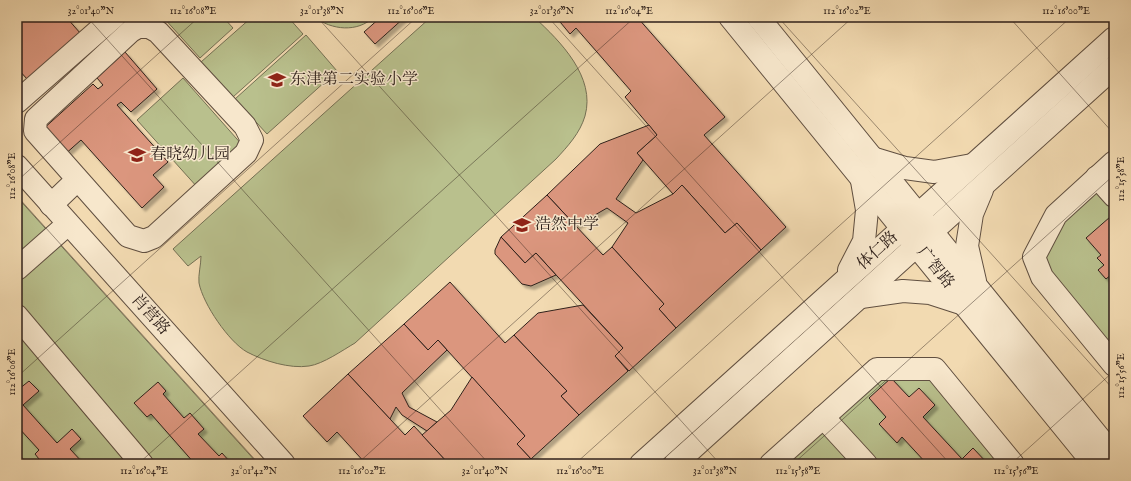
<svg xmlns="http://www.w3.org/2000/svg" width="1131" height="481" font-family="'IM FELL English','Noto Serif SC',serif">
  <defs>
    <filter id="shadow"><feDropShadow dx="3.5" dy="3.5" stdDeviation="1" flood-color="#0004"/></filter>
  </defs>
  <rect width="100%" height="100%" fill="#f2dab1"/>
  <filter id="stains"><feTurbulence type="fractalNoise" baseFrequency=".005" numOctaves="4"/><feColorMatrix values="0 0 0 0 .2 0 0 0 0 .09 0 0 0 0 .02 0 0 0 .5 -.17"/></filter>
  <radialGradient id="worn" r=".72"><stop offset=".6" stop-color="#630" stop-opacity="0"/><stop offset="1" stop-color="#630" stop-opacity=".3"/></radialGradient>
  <g fill="#b9c08d" stroke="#747054">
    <path d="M163,17H223L233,28L200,58Z"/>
    <path d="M252,17H288L303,34L233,97L201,62Z"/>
    <path d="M314,17H374C357,33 332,30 314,17Z"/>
    <path d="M431,17L535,18C560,41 596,77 585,116C580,133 568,146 556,159L355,343C343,350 323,364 309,366C290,369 264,361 247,352C229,342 203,304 199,283C198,275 201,265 201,256L188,266L173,249Z"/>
    <path d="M306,35L337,71L267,134L235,99Z"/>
    <path d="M183,78L244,147L198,188L137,120Z"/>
    <path d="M1114,163V365L1042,277V239Z"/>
    <path d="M17,197L258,464H17Z"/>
    <path d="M877,369H935L1013,464H771Z"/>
  </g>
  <g fill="#db967e" stroke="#2f211b" filter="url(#shadow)">
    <path d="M17,17H66L81,34L28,80L17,68Z"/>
    <path d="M381,17H405L375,44L364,32Z"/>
    <path d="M556,17H637L725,117L704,135L786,227L761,250L737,223L725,233L682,185L673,194L637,153L657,135L625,97L631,91L576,28L570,34Z"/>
    <path d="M125,52L157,89L131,112L121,102L117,105L168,162L153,175L164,187L142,208L81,140L63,156L41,131L93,84L98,89L103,85L97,78Z"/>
    <path d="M649,125L657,135L637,153L643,160L616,199L636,213L673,194L682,185L725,233L737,223L761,250L676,328L659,309L664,304L612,247L628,223L607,208L576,226L547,195L600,144Z"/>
    <path d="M547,195L603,255L612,247L664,304L659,309L676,328L629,371L615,356L623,348L536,253L525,263L501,237Z"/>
    <path d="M1110,217L1114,222V277L1112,274L1106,279L1098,270L1104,265L1097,258L1101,255L1086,238Z"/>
    <path d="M501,237L525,263L536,253L556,275L531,286L522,284L495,254V250Z"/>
    <path d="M450,282L505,343L514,335L567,391L561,396L579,415L531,459L517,444L525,436L438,340L428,350L404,324Z"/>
    <path d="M583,305L623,348L615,356L628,371L579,415L561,396L567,391L514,335L538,313Z"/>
    <path d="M404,324L428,350L438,340L447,350L402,393L409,407L437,422L427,431L402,415L396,407L390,419L348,374Z"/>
    <path d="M348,374L405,435L414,426L449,464H366L337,432L327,442L303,416Z"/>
    <path d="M472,377L525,436L517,444L531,459L525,464H449L422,435L451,410Z"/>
    <path d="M891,378L909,397L919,388L935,405L923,417L962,459L973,448L988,464H927L902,437L897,443L879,424L886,417L869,398Z"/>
    <path d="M29,381L39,391L23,405L57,443L72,429L81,439L70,449L84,464H43L35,454L39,450L17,426V386L19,389Z"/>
    <path d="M158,382L166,391L163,394L184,418L190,413L204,429L198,434L219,456L222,453L230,462L228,464H195L151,414L147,417L134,403Z"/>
  </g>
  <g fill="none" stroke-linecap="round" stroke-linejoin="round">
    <g stroke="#604f40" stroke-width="24">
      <g id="minor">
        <path d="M730,17L1094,464"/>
        <path d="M758,17L1114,456"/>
        <path d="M138,27H149L158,32L245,126L252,140L246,153L154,237L144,241L128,236L35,131L36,119L131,31Z"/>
        <path d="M17,102L114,17"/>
        <path d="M872,158L905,168L934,172L972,165"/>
        <path d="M1114,162L1056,215L1034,257L1042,277L1114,365"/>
        <path d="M17,166L284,464"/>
        <path d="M1097,177L1114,196"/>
        <path d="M51,205L77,180"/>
        <path d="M17,269L68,224"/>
        <path d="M849,270L864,241L867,210L862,181"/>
        <path d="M975,281L967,246L972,214L982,190"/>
        <path d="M861,297L903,291L930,293L964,304"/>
        <path d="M17,316L142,464"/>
        <path d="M823,417L866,464"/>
        <path d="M641,464L1114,38"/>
        <path d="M675,464L1114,67"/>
        <path d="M771,464L877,369H935L1013,464"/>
      </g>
    </g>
    <use href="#minor" stroke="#f7e7cc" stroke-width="22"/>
  </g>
  <path fill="none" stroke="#2f211b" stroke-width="1" stroke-opacity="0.45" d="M87,17L489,464M317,17L720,464M548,17L950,464M778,17L1114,390M1009,17L1114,134M17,181L199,17M17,196L259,464M17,377L417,17M17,452L28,464M138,464L635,17M357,464L853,17M575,464L1071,17M793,464L1114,175M1011,464L1114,371"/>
  <defs>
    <g id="school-bare" transform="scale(1.38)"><path d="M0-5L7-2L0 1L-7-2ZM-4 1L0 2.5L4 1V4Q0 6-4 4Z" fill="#8f2418" stroke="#f7e7cc" stroke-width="2.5" paint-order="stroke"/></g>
  </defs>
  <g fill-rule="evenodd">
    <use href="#school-bare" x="277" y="80"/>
    <use href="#school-bare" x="137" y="155"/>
    <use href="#school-bare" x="522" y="225"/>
  </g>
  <g text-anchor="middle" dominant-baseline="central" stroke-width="3" stroke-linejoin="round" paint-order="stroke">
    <g font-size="16" fill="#2f211b" stroke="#f7e7cc" text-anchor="start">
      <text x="290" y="80">东津第二实验小学</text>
      <text x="150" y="155">春晓幼儿园</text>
      <text x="535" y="225">浩然中学</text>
    </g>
    <g font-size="16" fill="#2f211b" stroke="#f7e7cc">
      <text transform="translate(878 251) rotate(-42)">体仁路</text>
      <text transform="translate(935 268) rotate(51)">广智路</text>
      <text transform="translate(150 315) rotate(48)">肖营路</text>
    </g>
  </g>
  <rect width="1131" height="481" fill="none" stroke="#f2dab1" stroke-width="44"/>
  <rect x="22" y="22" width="1087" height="437" fill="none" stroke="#2f211b" stroke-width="1.5"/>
  <g font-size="10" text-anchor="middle" fill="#2f211b">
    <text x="91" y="14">32°01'40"N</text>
    <text x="193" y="14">112°16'08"E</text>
    <text x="322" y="14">32°01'38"N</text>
    <text x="411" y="14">112°16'06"E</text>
    <text x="552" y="14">32°01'36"N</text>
    <text x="629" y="14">112°16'04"E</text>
    <text x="847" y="14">112°16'02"E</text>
    <text x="1066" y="14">112°16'00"E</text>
    <text transform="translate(11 176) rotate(-90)" y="4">112°16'08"E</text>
    <text transform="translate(1120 179) rotate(-90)" y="4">112°15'58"E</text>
    <text transform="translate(11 372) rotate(-90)" y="4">112°16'06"E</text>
    <text transform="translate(1120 376) rotate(-90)" y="4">112°15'56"E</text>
    <text x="144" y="474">112°16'04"E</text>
    <text x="254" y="474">32°01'42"N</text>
    <text x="362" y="474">112°16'02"E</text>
    <text x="485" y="474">32°01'40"N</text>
    <text x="580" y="474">112°16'00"E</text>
    <text x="715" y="474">32°01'38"N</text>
    <text x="798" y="474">112°15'58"E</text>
    <text x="1016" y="474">112°15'56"E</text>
  </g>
  <rect width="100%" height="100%" filter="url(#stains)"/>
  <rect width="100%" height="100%" fill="url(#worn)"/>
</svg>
